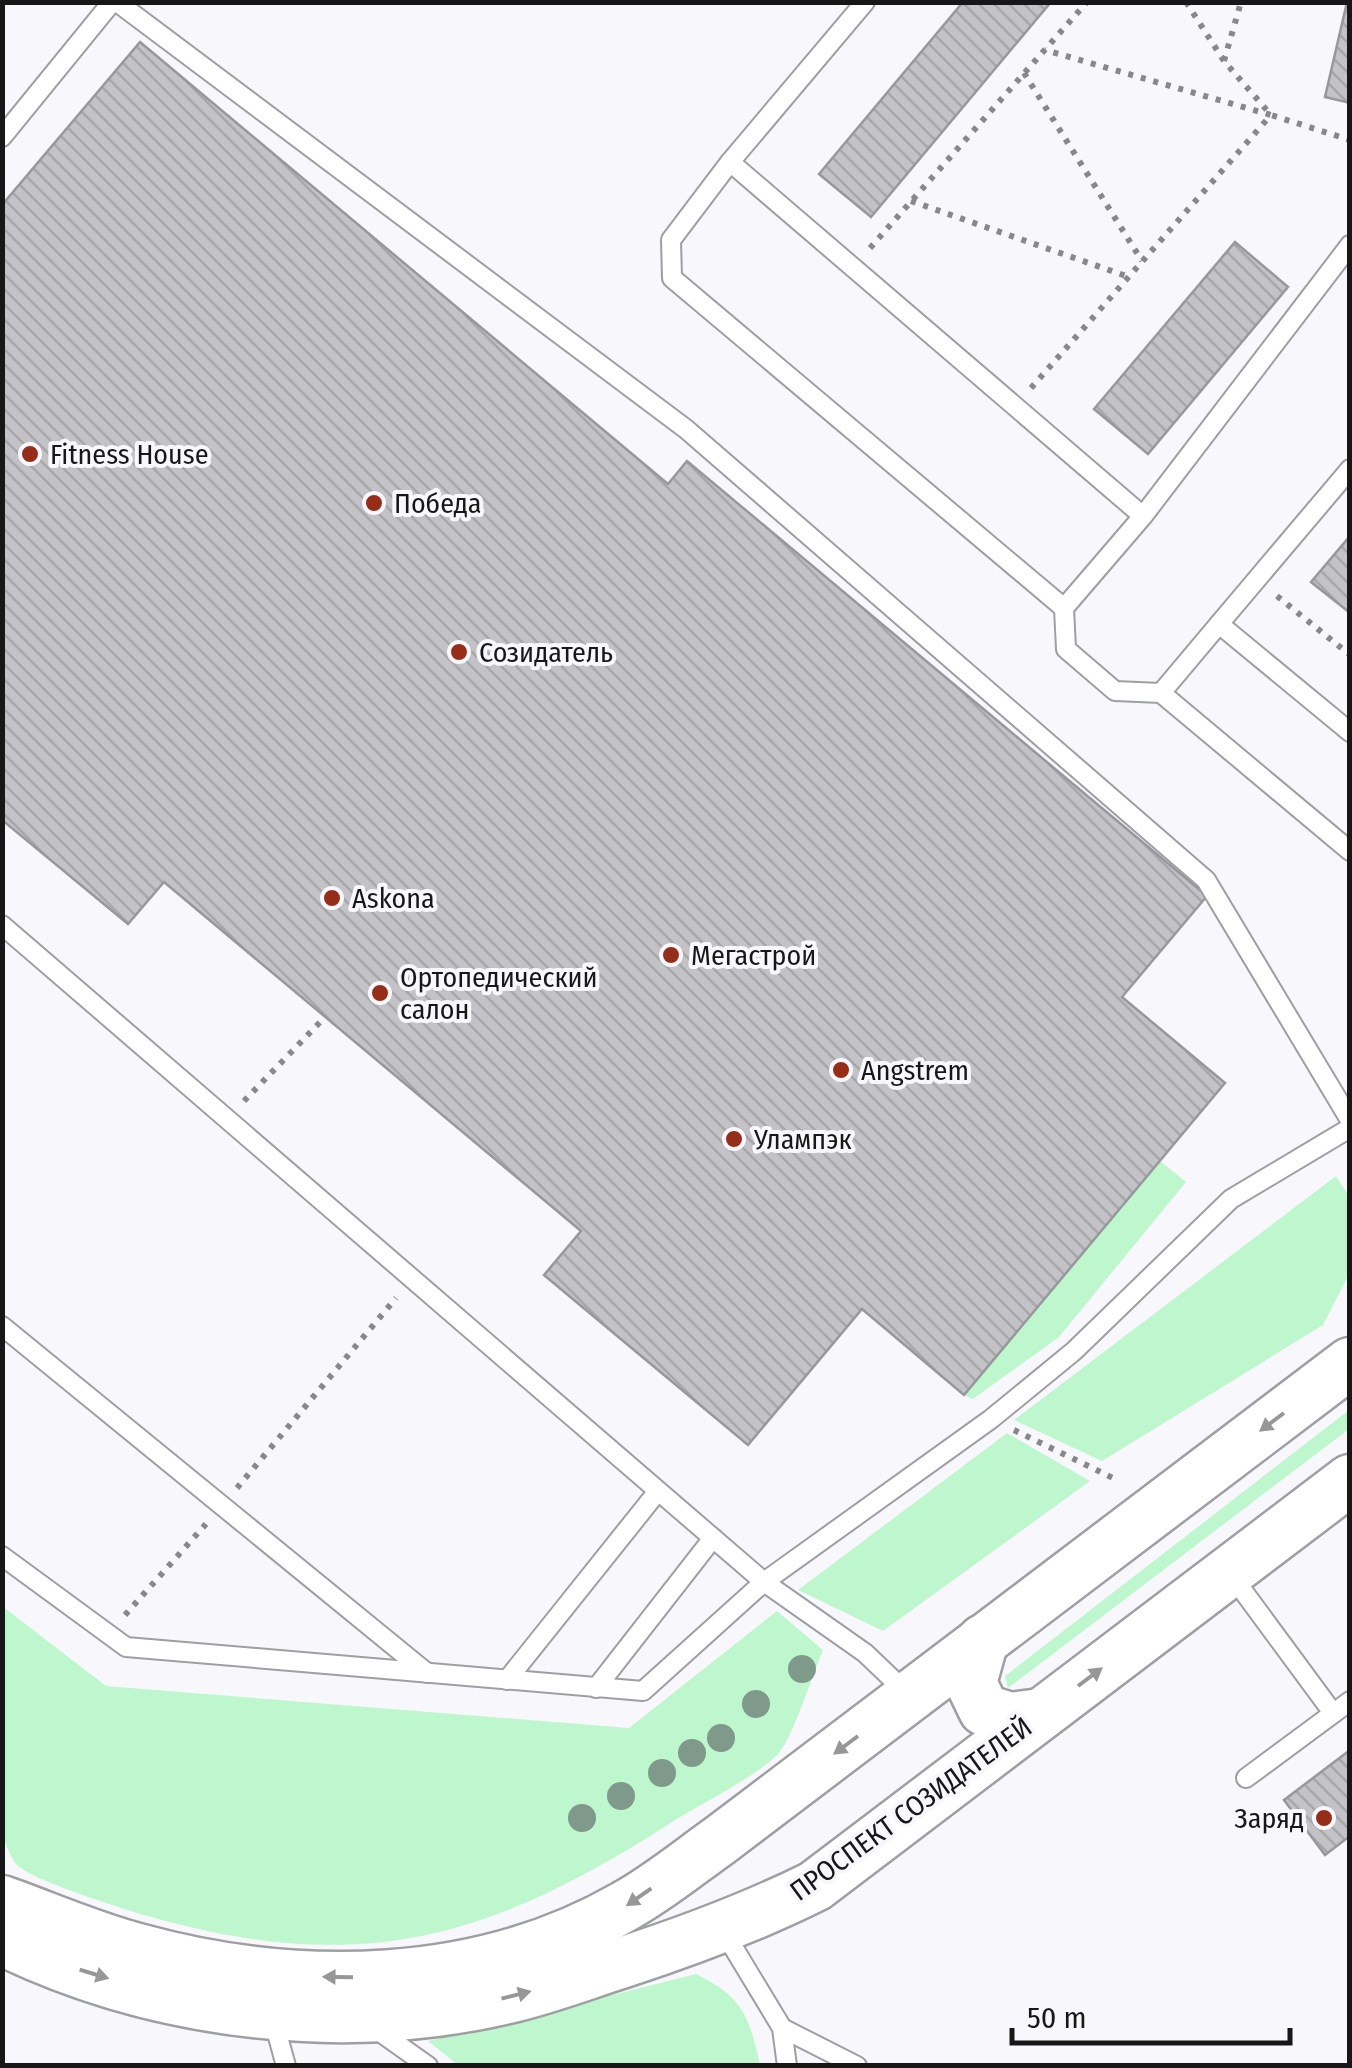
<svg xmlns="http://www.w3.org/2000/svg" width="1352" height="2068" font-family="'Fira Sans Condensed',sans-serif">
  <defs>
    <pattern id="building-back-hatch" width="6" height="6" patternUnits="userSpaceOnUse" patternTransform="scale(2.5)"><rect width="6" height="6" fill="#c3c3c7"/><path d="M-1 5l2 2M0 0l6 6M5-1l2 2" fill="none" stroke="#a7a7aa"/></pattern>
  </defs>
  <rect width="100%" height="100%" fill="#f8f8fc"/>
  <g fill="#bef7cd">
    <path d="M1160,1161L1186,1182L1059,1337L973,1399L964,1395Z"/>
    <path d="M1336,1176L1349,1196V1274L1323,1325L1102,1461L1014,1420Z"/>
    <path d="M1349,1410V1429L1008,1688L1005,1676Z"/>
    <path d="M1007,1433L1090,1481L883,1631L798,1590Z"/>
    <path d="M2,1606L106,1686L629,1728L777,1611L823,1650C814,1671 792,1740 778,1754C756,1777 698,1805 669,1824C484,1943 353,1977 137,1913C113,1905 34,1881 17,1865C11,1859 7,1846 3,1838Z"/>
    <path d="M696,1974C743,1997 749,2016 760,2065H458L428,2041Z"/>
  </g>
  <g fill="url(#building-back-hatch)" stroke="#97989b" stroke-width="2.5">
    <path d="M963,2H1051L871,217L819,174Z"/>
    <path d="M1347,2H1350V103L1325,97Z"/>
    <path d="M140,42L668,484L687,461L1207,896L1122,997L1225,1083L964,1395L862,1309L748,1445L544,1275L581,1231L164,882L128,924L2,820V205Z"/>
    <path d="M1235,242L1288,287L1148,454L1094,409Z"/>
    <path d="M1350,536V613L1311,582Z"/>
    <path d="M1350,1750V1836L1325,1855L1284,1800Z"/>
  </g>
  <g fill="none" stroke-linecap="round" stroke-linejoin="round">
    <g stroke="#9e9fa3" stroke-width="22">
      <g id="lane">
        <path d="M117,2L686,429L1206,880L1350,1120"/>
        <path d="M2,137L112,2"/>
        <path d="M730,162L865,2"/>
        <path d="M1350,469L1219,624L1350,732"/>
        <path d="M1143,516L730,162L671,240L672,278L1064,608L1143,516L1350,245"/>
        <path d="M1064,608L1066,649L1115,691L1161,693"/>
        <path d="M1219,624L1161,693L1350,851"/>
        <path d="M2,925L764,1582L865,1653L909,1695"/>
        <path d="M2,1326L427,1673"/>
        <path d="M2,1556L126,1647L643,1691L764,1582L991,1419L1074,1351L1231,1199L1350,1128"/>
        <path d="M1232,1576L1333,1713"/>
        <path d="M507,1680L658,1491"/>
        <path d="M596,1688L713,1538"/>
        <path d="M1246,1778L1350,1701"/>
        <path d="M724,1932L782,2028L787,2066"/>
        <path d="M272,2015L286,2066"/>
        <path d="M373,2027L428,2066"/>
        <path d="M782,2028L857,2066"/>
      </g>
    </g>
    <g stroke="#9e9fa3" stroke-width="55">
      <g id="secondary">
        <path d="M983,1640L971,1683L984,1710L1011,1718L1041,1714"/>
        <path d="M2,1901C47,1917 92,1937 138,1949C298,1993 479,1990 625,1906C658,1888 688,1863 719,1841L1350,1363"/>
        <path d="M2,1940C158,2016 348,2038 516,1996C552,1987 589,1973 624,1962C691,1940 753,1917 815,1886L1350,1480"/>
      </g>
    </g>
    <g stroke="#88888a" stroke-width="6" stroke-dasharray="5 8" stroke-linecap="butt">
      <path d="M1186,2L1224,61L1271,115L1350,140"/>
      <path d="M1224,61L1241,2"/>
      <path d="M1024,73L1142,261"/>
      <path d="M911,201L1129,277"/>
      <path d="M870,248L1087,2"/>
      <path d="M1031,388L1271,115L1045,50"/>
      <path d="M1277,596L1350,655"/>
      <path d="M244,1101L325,1017"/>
      <path d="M1014,1430L1115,1479"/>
      <path d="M237,1488L396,1298"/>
      <path d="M125,1615L206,1524"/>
    </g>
    <use href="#lane" stroke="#fff" stroke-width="18"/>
    <use href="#secondary" stroke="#fff" stroke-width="50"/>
  </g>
  <g fill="#7f998a">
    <circle cx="802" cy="1669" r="14"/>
    <circle cx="756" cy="1704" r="14"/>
    <circle cx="721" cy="1738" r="14"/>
    <circle cx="692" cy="1753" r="14"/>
    <circle cx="662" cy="1773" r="14"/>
    <circle cx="621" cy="1796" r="14"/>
    <circle cx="582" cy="1818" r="14"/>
  </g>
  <defs><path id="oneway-solid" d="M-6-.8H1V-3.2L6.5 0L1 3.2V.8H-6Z" transform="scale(2.5)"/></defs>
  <g fill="#979797">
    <use href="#oneway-solid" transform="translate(1272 1422) rotate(143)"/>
    <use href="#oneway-solid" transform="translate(1090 1677) rotate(-37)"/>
    <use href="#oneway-solid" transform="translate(846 1745) rotate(143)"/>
    <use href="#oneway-solid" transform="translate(639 1897) rotate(145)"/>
    <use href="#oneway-solid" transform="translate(94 1974) rotate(17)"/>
    <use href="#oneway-solid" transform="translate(338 1977) rotate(-179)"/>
    <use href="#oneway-solid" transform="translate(516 1995) rotate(-14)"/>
  </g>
  <g fill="#962d19" stroke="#f8f8fc" stroke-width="4">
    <circle cx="30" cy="454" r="10"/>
    <circle cx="374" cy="503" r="10"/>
    <circle cx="459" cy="652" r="10"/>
    <circle cx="332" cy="898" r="10"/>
    <circle cx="671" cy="955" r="10"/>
    <circle cx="380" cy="993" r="10"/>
    <circle cx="841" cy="1070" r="10"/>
    <circle cx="734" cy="1139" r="10"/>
    <circle cx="1324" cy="1818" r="10"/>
  </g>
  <g text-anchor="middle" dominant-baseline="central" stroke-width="8" stroke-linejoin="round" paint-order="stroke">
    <g font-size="28" fill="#171718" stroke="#f8f8fc" text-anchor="start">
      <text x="50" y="454">Fitness House</text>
      <text x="394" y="503">Победа</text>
      <text x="479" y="652">Созидатель</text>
      <text x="352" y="898">Askona</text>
      <text x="691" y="955">Мегастрой</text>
      <text x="400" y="977">Ортопедический<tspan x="400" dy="32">салон</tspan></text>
      <text x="861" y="1070">Angstrem</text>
      <text x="754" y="1139">Улампэк</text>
      <text x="1304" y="1818" text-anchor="end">Заряд</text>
    </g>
    <g font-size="28" fill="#171718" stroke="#f8f8fc">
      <text transform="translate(911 1809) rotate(-36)">ПРОСПЕКТ СОЗИДАТЕЛЕЙ</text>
    </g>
  </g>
  <rect width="1352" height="2068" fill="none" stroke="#171718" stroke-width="10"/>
  <path d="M1012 2028v15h278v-15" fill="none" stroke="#171718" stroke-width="5"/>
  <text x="1027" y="2028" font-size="30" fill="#171718" stroke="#f8f8fc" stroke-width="8" paint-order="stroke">50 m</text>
</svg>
